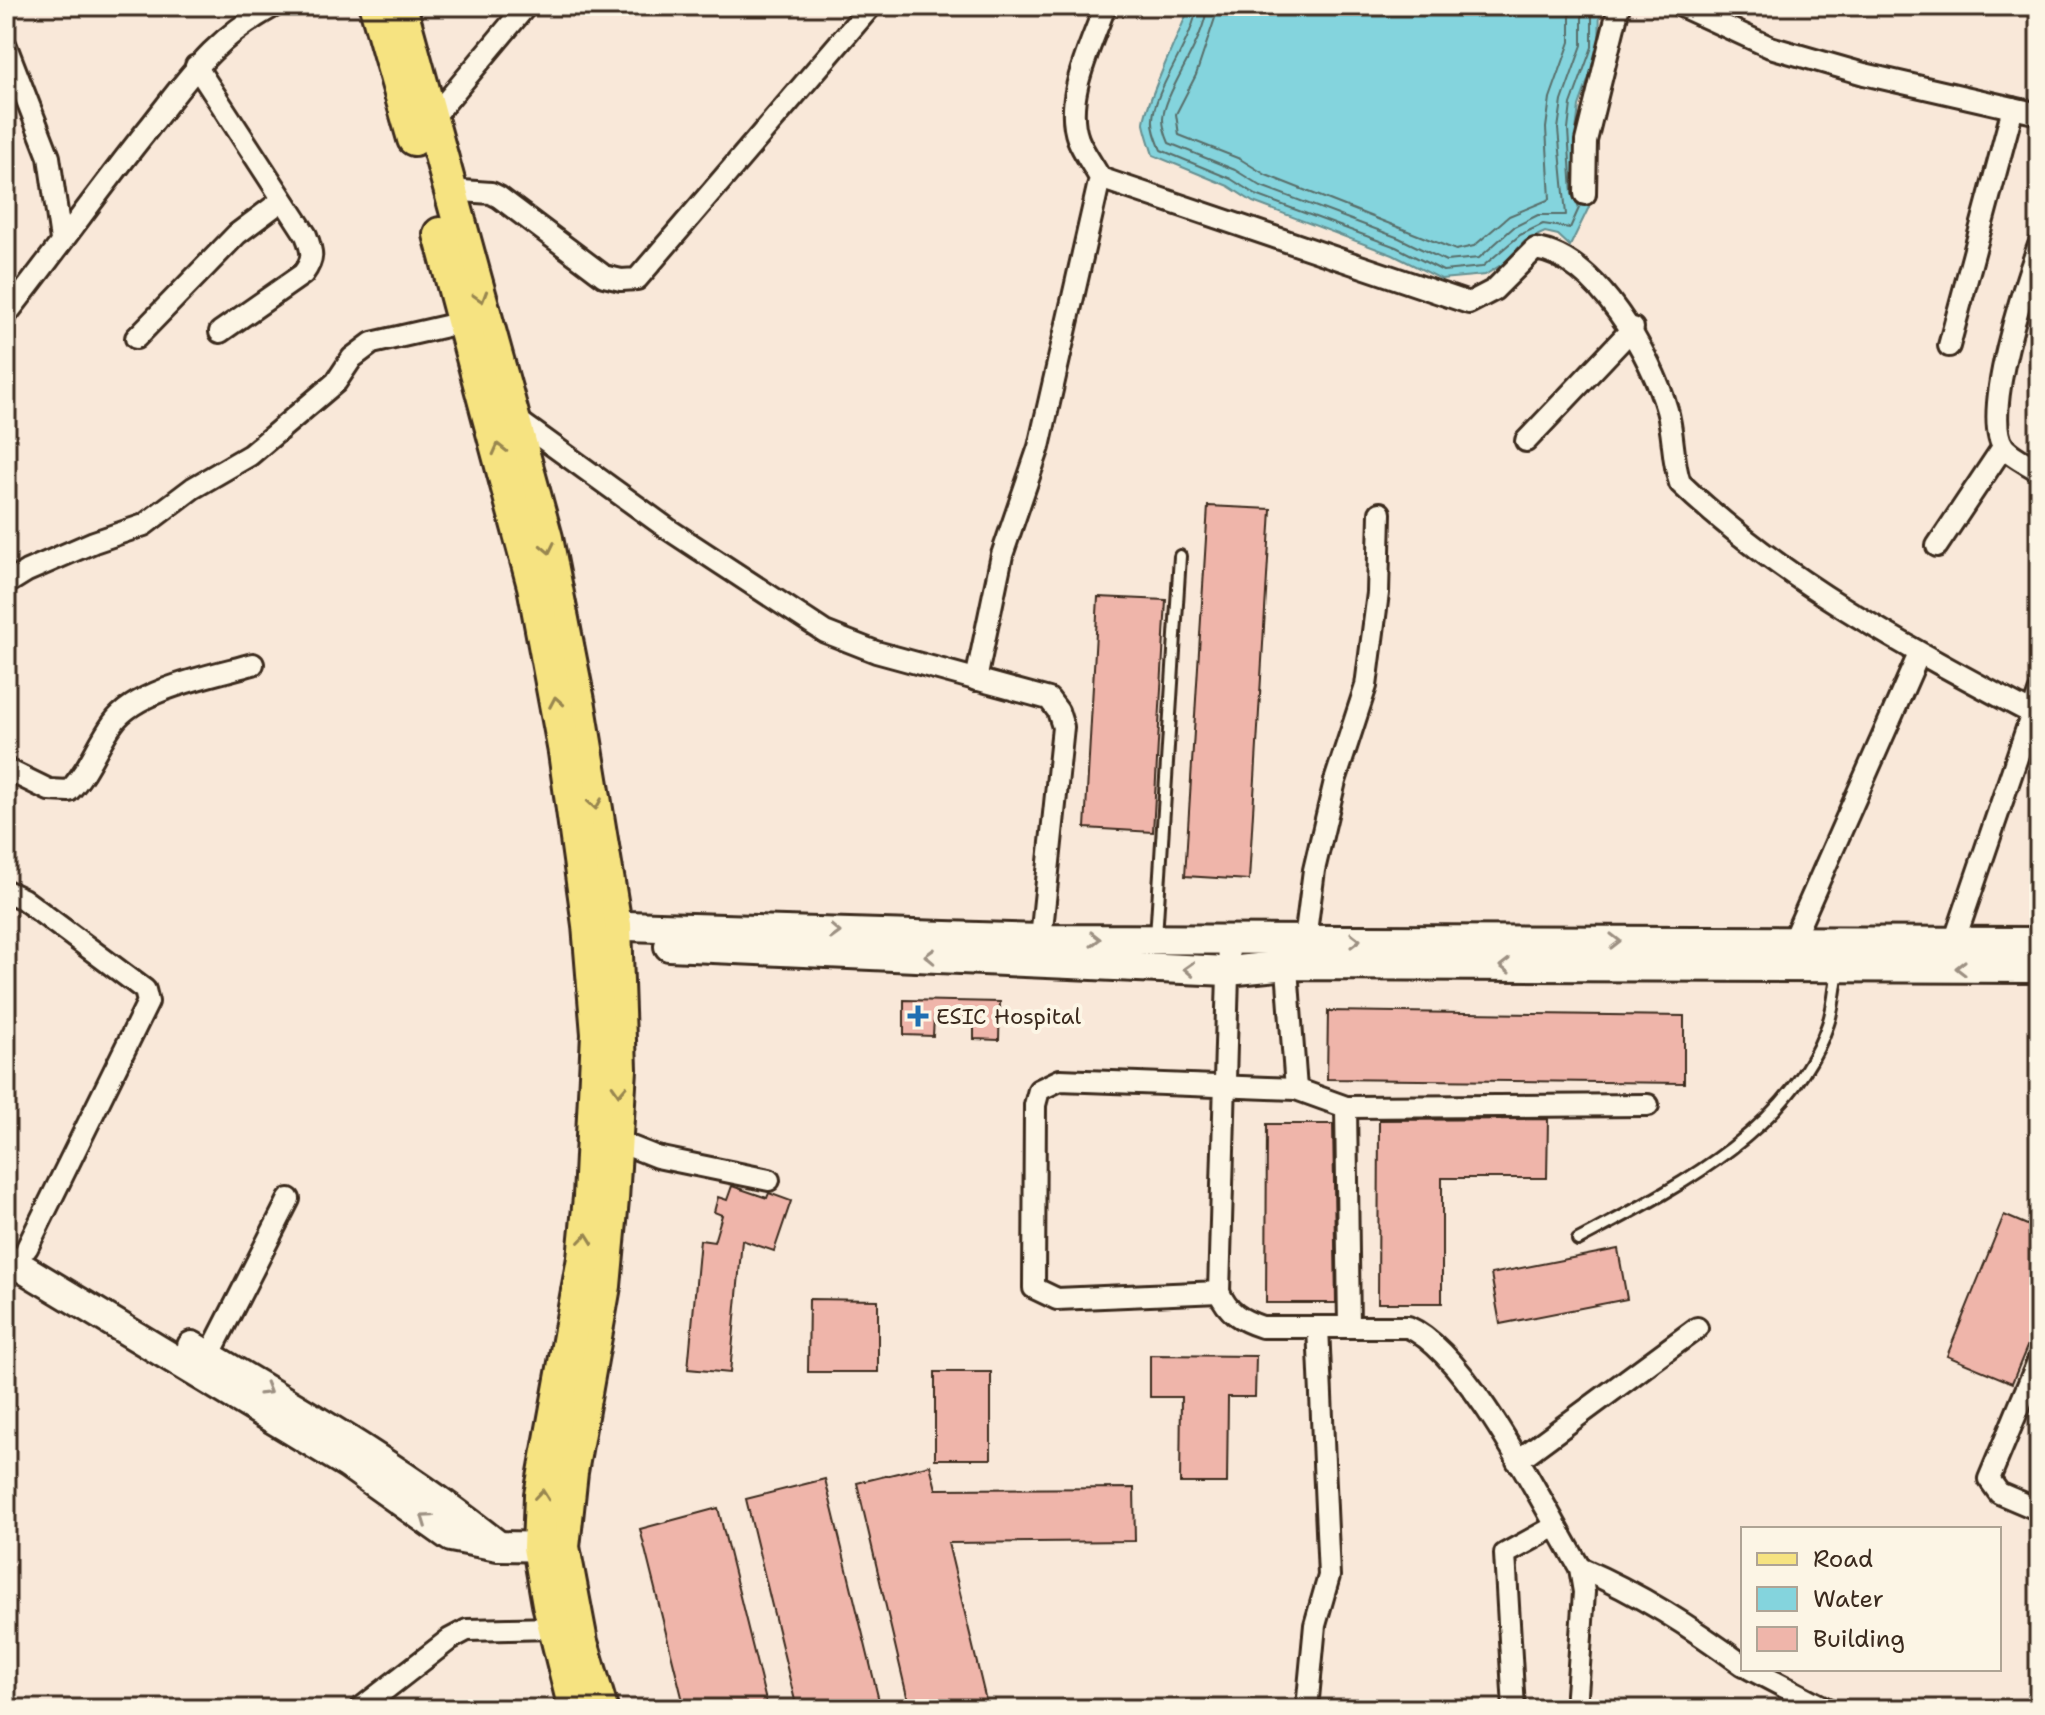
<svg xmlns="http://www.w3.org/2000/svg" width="2045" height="1715" font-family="'Shantell Sans',sans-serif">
  <rect width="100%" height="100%" fill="#f9e8d9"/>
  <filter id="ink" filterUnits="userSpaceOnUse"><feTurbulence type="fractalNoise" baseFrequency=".0125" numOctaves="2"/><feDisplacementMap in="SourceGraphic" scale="16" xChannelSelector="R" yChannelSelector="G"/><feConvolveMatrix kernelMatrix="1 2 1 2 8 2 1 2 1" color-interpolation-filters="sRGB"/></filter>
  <g filter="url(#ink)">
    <path fill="#84d4dd" stroke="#679091" stroke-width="2" d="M1190,6H1600L1599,49L1579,106L1576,131L1580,193L1589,207L1570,246L1558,235L1545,232L1525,241L1504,263L1485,275L1441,279L1393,255L1253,202L1228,186L1153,155C1150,145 1146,134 1144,124C1143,109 1182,27 1190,6Z"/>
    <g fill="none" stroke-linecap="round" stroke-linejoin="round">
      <g stroke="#586e6a" stroke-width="2">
        <path d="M1197,6C1193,42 1154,89 1153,119C1152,129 1157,140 1161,150L1231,179L1256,195L1396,247L1443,271L1482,267L1520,235L1543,224L1570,228L1579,208L1572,194L1568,130L1571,104L1592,47V6"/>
        <path d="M1207,6C1205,41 1164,92 1163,119C1163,127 1166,136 1169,143L1235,170L1261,186L1399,238L1446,261L1479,258L1514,227L1538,215H1566L1558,129L1562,101L1582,45V6"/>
        <path d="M1219,6L1196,75L1176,114L1179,135L1240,159L1266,175L1456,250L1474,246L1509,216L1550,199L1546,128L1550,98L1570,42V6"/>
      </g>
    </g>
    <g fill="#efb5aa" stroke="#3b2a1e" stroke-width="2">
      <path d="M1208,506L1271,509L1249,880L1185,876Z"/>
      <path d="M1098,597L1166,600L1153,832L1085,828Z"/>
      <path d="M904,1000L1000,1002L999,1040L974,1039V1018L934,1017L933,1036L904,1035Z"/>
      <path d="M1328,1011L1684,1016V1083L1327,1079Z"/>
      <path d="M1548,1119L1547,1178H1442V1303H1378L1379,1120Z"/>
      <path d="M1267,1124H1333L1336,1303H1266Z"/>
      <path d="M732,1186L767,1198L769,1193L791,1201L774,1251L742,1240L730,1373L688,1369L700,1240L714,1242L722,1215L714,1212L718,1197L727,1200Z"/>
      <path d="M2004,1215L2039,1230V1318L2012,1383L1947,1356Z"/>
      <path d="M1618,1249L1627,1299L1500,1324L1491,1274Z"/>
      <path d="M809,1299L878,1300V1372H808Z"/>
      <path d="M1150,1355L1256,1356L1255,1397H1228L1227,1483H1180L1181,1397H1150Z"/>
      <rect x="935" y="1372" width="56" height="87"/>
      <path d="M930,1465L936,1489L1134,1488L1135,1541L948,1543L988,1709H910L857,1483Z"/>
      <path d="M825,1479L881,1709H797L746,1499Z"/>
      <path d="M718,1508L768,1709H685L640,1529Z"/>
    </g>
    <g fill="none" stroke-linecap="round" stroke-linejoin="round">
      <g stroke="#3b2a1e" stroke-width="16">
        <g id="lane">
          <path d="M1156,937L1180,556"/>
          <path d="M1578,1240C1672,1190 1791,1132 1828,1024C1834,1006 1835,987 1838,969"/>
        </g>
      </g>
      <g stroke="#3b2a1e" stroke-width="26">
        <g id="street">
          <path d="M1681,6L1770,47L1864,74L2039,114"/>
          <path d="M6,46L49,157L61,240"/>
          <path d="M196,66L306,235C313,253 314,259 303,274L220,332"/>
          <path d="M431,120L526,6"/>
          <path d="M1100,178L1469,303L1494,290L1535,249C1596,256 1652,357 1667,410C1674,434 1672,461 1680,483C1781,580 1908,648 2031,713"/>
          <path d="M448,190L491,193L499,197L604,276L621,280L637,279L871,6"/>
          <path d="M1585,194L1586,141L1619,6"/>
          <path d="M2039,245C2026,280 1980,417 2004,447C2011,456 2029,464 2039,471"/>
          <path d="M6,315C54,254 99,190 148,129C190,76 212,40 274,6"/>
          <path d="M136,338L237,234L281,201"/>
          <path d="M1949,346L2013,108"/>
          <path d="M516,419L668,529L825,632L876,652L1049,699L1058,711L1063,727L1041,939"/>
          <path d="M1526,441L1633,328"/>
          <path d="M1937,546L2003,447"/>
          <path d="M6,584L27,571L94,542L144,525L193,488L250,455L336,382L352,358L372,343L464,322"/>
          <path d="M976,680L1002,555L1039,447L1100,178C1093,165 1083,152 1078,139C1063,98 1092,44 1105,6"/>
          <path d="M6,769L49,790L69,791C88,772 97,745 113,723C137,689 214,675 253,664"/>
          <path d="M6,891L23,899L145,990L148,1002L27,1248"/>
          <path d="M1229,939L1219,1292L1057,1299L1034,1288L1035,1105L1039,1090L1060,1080L1296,1089"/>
          <path d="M1305,940L1314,870L1335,781L1366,686L1378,593L1380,513"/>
          <path d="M1792,942L1919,654"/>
          <path d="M1954,942L2039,693"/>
          <path d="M1286,955L1296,1089L1346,1107L1349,1327"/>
          <path d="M1346,1107L1648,1105"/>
          <path d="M609,1138L657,1157L769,1180"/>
          <path d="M1219,1292C1228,1313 1241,1320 1262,1327H1408C1469,1353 1544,1508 1580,1568L1584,1592L1576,1709"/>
          <path d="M209,1356L289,1199"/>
          <path d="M2039,1359L1989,1479L1999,1493L2039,1510"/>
          <path d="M1517,1461L1697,1328"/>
          <path d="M1580,1568C1640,1594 1690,1626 1743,1665"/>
          <path d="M1750,1669L1827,1709"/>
          <path d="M360,1709L450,1639L467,1630L554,1628"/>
          <path d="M1307,1709L1315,1625L1329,1576L1318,1327"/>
          <path d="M1514,1709L1505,1554L1554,1527"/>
        </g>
      </g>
      <g stroke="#3b2a1e" stroke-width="34">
        <g id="secondary">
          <path d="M594,925L1041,939L2039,942"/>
          <path d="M669,946L1228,971L1287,965L2039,968"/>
          <path d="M6,1258L348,1464L451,1537L498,1546L560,1547"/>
          <path d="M192,1346C295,1408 402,1468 496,1544"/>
        </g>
      </g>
      <g stroke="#3b2a1e" stroke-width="38">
        <g id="primary">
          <path d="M376,6L414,139"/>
          <path d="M400,6L546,538L579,706L615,925L620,1069L612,1199L604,1286L571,1472L563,1547L581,1642L601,1709"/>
          <path d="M440,234L534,586L565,752L589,925L598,1034L590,1197L584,1258L541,1495L539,1547L549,1604L575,1709"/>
        </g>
      </g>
      <use href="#lane" stroke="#fcf5e5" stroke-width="10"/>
      <use href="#street" stroke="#fcf5e5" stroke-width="20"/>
      <use href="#secondary" stroke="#fcf5e5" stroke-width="28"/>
      <use href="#primary" stroke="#f6e381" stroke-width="32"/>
    </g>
    <defs><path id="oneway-chevron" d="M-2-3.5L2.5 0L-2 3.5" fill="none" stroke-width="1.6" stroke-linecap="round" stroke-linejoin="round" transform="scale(2)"/></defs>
    <g stroke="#988650">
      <use href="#oneway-chevron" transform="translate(481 297) rotate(73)"/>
      <use href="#oneway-chevron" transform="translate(499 449) rotate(-104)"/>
      <use href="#oneway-chevron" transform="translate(548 548) rotate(78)"/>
      <use href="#oneway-chevron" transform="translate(556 702) rotate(-100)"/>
      <use href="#oneway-chevron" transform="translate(595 804) rotate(81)"/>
      <use href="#oneway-chevron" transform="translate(619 1090) rotate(93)"/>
      <use href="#oneway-chevron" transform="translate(586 1239) rotate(-84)"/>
      <use href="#oneway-chevron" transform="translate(542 1495) rotate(-84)"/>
    </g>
    <g stroke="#9c9082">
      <use href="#oneway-chevron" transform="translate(835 932) rotate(2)"/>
      <use href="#oneway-chevron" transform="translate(1095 939)"/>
      <use href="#oneway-chevron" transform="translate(1355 940)"/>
      <use href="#oneway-chevron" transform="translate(1615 941)"/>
      <use href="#oneway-chevron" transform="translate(930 956) rotate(-178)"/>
      <use href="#oneway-chevron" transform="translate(1505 966) rotate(-180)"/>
      <use href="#oneway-chevron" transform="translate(1961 968) rotate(-180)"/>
      <use href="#oneway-chevron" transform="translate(1189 969) rotate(-177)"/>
      <use href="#oneway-chevron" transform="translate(266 1390) rotate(31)"/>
      <use href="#oneway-chevron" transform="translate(426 1519) rotate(-145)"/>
    </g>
  </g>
  <path fill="#1f6fb2" stroke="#fcf5e5" stroke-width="3" d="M914 1004h8v8h8v8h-8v8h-8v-8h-8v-8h8z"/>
  <g text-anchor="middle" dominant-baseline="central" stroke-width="8" stroke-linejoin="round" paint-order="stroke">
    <g font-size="22" fill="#3b2a1e" stroke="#fcf5e5" text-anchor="start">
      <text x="936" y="1016">ESIC Hospital</text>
    </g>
  </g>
  <rect width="2045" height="1715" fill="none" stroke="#fcf5e5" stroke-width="32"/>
  <rect x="16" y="16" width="2013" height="1683" fill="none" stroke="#3b2a1e" stroke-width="3" filter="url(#ink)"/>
  <rect x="1741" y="1527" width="260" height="144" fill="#fcf5e5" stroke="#afa495" stroke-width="2"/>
  <rect x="1757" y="1553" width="40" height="12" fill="#f6e381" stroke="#afa495" stroke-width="2"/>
  <text x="1813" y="1567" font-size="24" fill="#3b2a1e">Road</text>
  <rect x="1757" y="1587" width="40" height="24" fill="#84d4dd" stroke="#afa495" stroke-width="2"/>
  <text x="1813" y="1607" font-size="24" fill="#3b2a1e">Water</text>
  <rect x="1757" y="1627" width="40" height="24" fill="#efb5aa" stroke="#afa495" stroke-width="2"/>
  <text x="1813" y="1647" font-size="24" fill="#3b2a1e">Building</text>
</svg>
